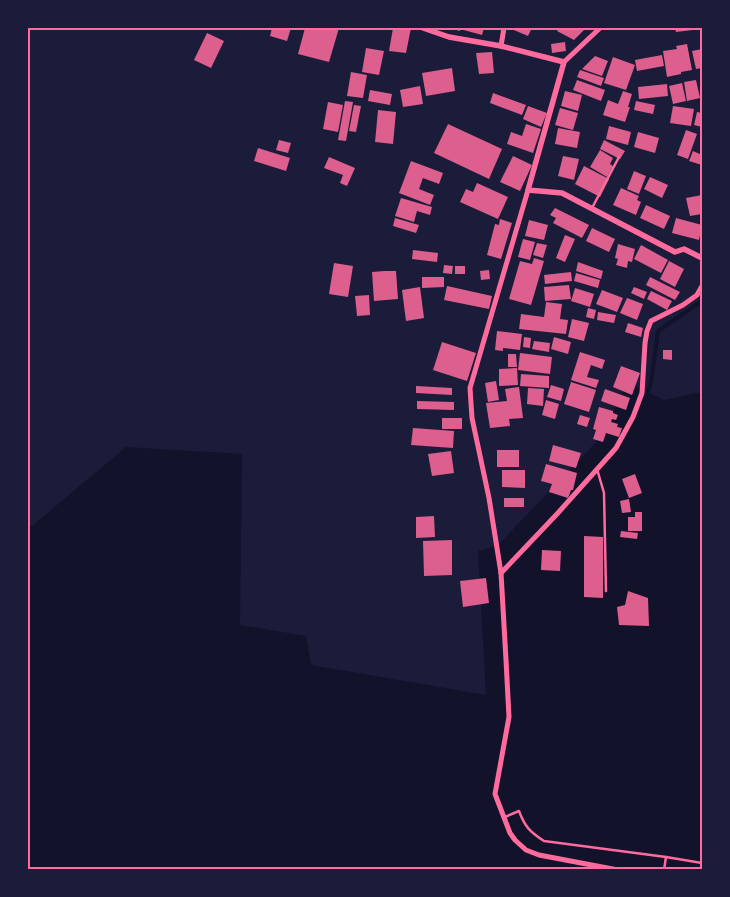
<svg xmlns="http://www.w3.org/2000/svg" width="730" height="897" font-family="Roboto,sans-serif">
  <rect width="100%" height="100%" fill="#1b1b3a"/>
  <path fill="#12122b" d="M627,382L664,400L702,392V869H28V525L31,527L126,447L242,454L240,625L306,636L311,665L486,695L478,551L497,546L602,436Z"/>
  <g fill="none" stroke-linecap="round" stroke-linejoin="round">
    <path stroke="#12122b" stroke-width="4" d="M646,396L651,383L658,331L702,301"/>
  </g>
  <g fill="#dd5f8e">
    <path d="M272,28H291L287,41L270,36Z"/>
    <path d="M305,28H339L329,62L298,54Z"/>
    <path d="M393,28H411L406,53L389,51Z"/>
    <path d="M449,28H484L482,35L460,29V31Z"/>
    <path d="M509,28H532L528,36Z"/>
    <path d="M559,28H583L585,29L574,40L557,31Z"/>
    <path d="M675,28H701V29L676,32Z"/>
    <path d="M207,33L224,41L211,68L194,60Z"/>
    <path d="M565,42L566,51L552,53L551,44Z"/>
    <path d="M687,44L692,70L681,72V74L667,77L663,51L677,49L676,46Z"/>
    <path d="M366,48L384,51L379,75L362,72Z"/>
    <path d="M702,49V68L696,69L692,51Z"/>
    <path d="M492,52L494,73L479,74L476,53Z"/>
    <path d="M662,55L664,66L637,71L635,60Z"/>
    <path d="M595,56L608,61L602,76L582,69Z"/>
    <path d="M613,57L635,65L626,90L604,83Z"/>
    <path d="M452,68L455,91L426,96L422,73Z"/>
    <path d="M580,70L604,78L601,86L577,77Z"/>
    <path d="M351,72L367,75L363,98L347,96Z"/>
    <path d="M577,80L605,90L601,101L573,90Z"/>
    <path d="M696,80L700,98L687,101L684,82Z"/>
    <path d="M682,83L686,101L673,104L669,86Z"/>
    <path d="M667,84L668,96L639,99L638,87Z"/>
    <path d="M420,86L423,104L403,107L400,90Z"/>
    <path d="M370,90L392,94L390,105L368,101Z"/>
    <path d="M565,91L582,95L578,111L561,106Z"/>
    <path d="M623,91L632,94L628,107H630L625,122L603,115L608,100L618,104Z"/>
    <path d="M493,93L526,105L522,115L490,103Z"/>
    <path d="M345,101L353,102L346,141L338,140Z"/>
    <path d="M636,101L655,105L653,114L634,110Z"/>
    <path d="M328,102L343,105L338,132L323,129Z"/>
    <path d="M354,105L361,106L356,132L349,131Z"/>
    <path d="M528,106L547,113L541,127L523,119Z"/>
    <path d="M673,106L694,109L691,126L670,123Z"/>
    <path d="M560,108L578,113L573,130L555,125Z"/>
    <path d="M378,110L396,112L393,144L375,142Z"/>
    <path d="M697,112L702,113V127L694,125Z"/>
    <path d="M448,124L502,149L489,179L434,153Z"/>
    <path d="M526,124L541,129L533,153L507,144L511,132L522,136Z"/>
    <path d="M609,126L631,132L628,145L606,139Z"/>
    <path d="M558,128L580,132L577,148L555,144Z"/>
    <path d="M686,130L697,134L688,159L677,155Z"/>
    <path d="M638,132L659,138L655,153L634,147Z"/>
    <path d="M279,140L291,143L288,153L276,150Z"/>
    <path d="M604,140L625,151L620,159L600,149Z"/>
    <path d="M258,148L290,158L286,171L254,161Z"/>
    <path d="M600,150L613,158L610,164L613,166L607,177L590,167Z"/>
    <path d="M693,151L702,155V171L700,170L702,165L689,161Z"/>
    <path d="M513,156L532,165L520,191L500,182Z"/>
    <path d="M563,156L579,159L574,180L558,176Z"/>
    <path d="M329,157L355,168L347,186L340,183L343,175L324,168Z"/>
    <path d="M411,161L443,173L439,184L423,178L419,189L434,195L430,205L399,193Z"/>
    <path d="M584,166L609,179L600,197L575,184Z"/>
    <path d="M634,171L646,176L639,194L627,189Z"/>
    <path d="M650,177L668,185L662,198L644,189Z"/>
    <path d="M477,183L508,197L498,219L460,202L466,189L473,192Z"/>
    <path d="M621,188L639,196L637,200L641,202L636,215L613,205Z"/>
    <path d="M702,195V214L690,216L686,198Z"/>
    <path d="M401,198L432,207L430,215L417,211L414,222L395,216Z"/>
    <path d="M646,205L670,216L664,229L640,218Z"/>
    <path d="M555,208L589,225L582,238L553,223L556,218L550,215Z"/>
    <path d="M395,218L419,225L416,233L393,226Z"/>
    <path d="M676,218L702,225L699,240L672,233Z"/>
    <path d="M500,219L512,223L501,259L487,255L495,224L499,225Z"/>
    <path d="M529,220L548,225L544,240L525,236Z"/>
    <path d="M592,228L615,239L609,252L586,241Z"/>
    <path d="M565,235L575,239L565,262L556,258Z"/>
    <path d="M523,239L535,242L530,260L518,257Z"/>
    <path d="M537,243L547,245L543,258L533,255Z"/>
    <path d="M618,244L635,249L632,262L628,261L627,268L616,265L618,259L615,258Z"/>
    <path d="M641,245L668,260L661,273L634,259Z"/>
    <path d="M413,250L438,253L437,262L412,259Z"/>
    <path d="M534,258L544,261L531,305L509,299L520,261L532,264Z"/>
    <path d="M669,261L684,269L675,287L660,279Z"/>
    <path d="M578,262L603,271L601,279L576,271Z"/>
    <path d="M334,263L353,266L348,297L329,294Z"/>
    <path d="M444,265L453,266L452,274L443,273Z"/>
    <rect x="455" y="266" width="10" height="8"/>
    <path d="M489,270L490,279L481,280L480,271Z"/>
    <path d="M384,271H396L398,299L374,301L372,272Z"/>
    <path d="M571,272L572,281L545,284L544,275Z"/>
    <path d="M576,273L600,280L598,288L574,281Z"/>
    <path d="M422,277H444V287L422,288Z"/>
    <path d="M650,277L680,292L675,300L646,285Z"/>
    <path d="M569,285L571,299L545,301L544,287Z"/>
    <path d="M447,286L492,296L489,309L444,300Z"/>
    <path d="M420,287L424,318L406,321L402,290Z"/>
    <path d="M634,287L647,292L644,299L631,293Z"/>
    <path d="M575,288L594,294L590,307L571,301Z"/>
    <path d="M602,290L623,298L617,312L596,304Z"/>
    <path d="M651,291L672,301L667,310L647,299Z"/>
    <path d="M369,295L370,315L357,316L355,296Z"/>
    <path d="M627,298L643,304L637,320L620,313Z"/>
    <path d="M546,302L562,304L560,319L568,320L566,334L519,329L521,314L544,317Z"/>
    <path d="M588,308L596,310L594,319L586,317Z"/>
    <path d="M598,312L616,315L614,323L597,320Z"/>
    <path d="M572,319L589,323L584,341L568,337Z"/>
    <path d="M628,323L643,328L641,337L625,332Z"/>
    <path d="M497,331L522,334L520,350L503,348V351L495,350Z"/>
    <path d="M524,337L531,338L530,348L523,347Z"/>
    <path d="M554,337L571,342L568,354L551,349Z"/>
    <path d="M534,341L550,343L549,352L532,349Z"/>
    <path d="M442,342L476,353L467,381L433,370Z"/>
    <path d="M663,350H672V360L663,359Z"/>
    <path d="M580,352L605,360L602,369L591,365L587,377L599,380L596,388L571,380Z"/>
    <path d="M520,353L552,357L550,374L518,370Z"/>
    <path d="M508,354H516L517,367H508Z"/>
    <path d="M621,366L640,373L632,395L613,387Z"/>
    <path d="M517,368L518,385L499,386V369Z"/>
    <path d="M521,374L549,376V388L520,386Z"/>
    <path d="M496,381L499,400L488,402L485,383Z"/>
    <path d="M571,382L596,390L589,412L564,404Z"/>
    <path d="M551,385L564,389L561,401L547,397Z"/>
    <path d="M416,386L452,388V395L416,393Z"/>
    <path d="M519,387L523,418L509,419L510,426L490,428L486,403L507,401L505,389Z"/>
    <path d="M528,388L544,389L543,406L527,404Z"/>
    <path d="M605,389L630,398L626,410L601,401Z"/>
    <path d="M546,400L559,404L555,419L542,415Z"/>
    <path d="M417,401L454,402V410L417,409Z"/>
    <path d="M599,407L613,411V413L618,415L616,420L612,419L611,422L618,424L617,427L622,428L619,437L606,433L603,442L593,439L596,430L593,429Z"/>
    <path d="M580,415L590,418L587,427L577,424Z"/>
    <rect x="442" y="418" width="20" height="11"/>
    <path d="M413,428L454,431L453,448L411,445Z"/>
    <path d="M553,445L581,453L576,468L549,461Z"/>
    <rect x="497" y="450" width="22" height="17"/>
    <path d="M451,451L454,473L432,476L428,454Z"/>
    <path d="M546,464L577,473L573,490H571L568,498L549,492L552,484L541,481Z"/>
    <path d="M502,470H525V488L502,487Z"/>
    <path d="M635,474L642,493L629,498L622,479Z"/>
    <rect x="504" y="498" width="20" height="9"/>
    <path d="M629,499L631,512L622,513L620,501Z"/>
    <path d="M635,512H642V531H628V517H635Z"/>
    <path d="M434,516L435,537L416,538V517Z"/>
    <path d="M621,531L638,533L637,539L620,537Z"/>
    <path d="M584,536L603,537V598L584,597Z"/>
    <path d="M452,540V575L424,576L423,541Z"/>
    <path d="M542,550L561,551L560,571L541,570Z"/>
    <path d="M486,578L489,603L463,607L460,581Z"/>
    <path d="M628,591L648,598L649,626L619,625L617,607L625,605Z"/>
  </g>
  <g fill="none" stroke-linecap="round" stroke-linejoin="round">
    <g stroke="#ff6b9d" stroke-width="2.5">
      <path d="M592,208L619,157"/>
      <path d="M597,469L604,493L606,591"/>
      <path d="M505,817L519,811C525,827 530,832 544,841L666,857L702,863"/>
      <path d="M664,870L666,857"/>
    </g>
    <g stroke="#ff6b9d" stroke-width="5">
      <path d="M501,46L504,28"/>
      <path d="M564,62L600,28"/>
      <path d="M528,190L470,388L472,418L489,498L501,573L506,660L509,717L495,794L510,833L515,840L526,850L539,855L618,870"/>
      <path d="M501,573L557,514L616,448L633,417L642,393L645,343L647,331L651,321L683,305L697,295L702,286"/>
    </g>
    <path stroke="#ff6b9d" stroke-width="5.5" d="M423,28L449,37L501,46L564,62L528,190L562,193L675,252L684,249L702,258"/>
  </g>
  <rect width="730" height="897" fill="none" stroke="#1b1b3a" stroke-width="58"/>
  <rect x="29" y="29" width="672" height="839" fill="none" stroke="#ff6b9d" stroke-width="2"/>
</svg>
